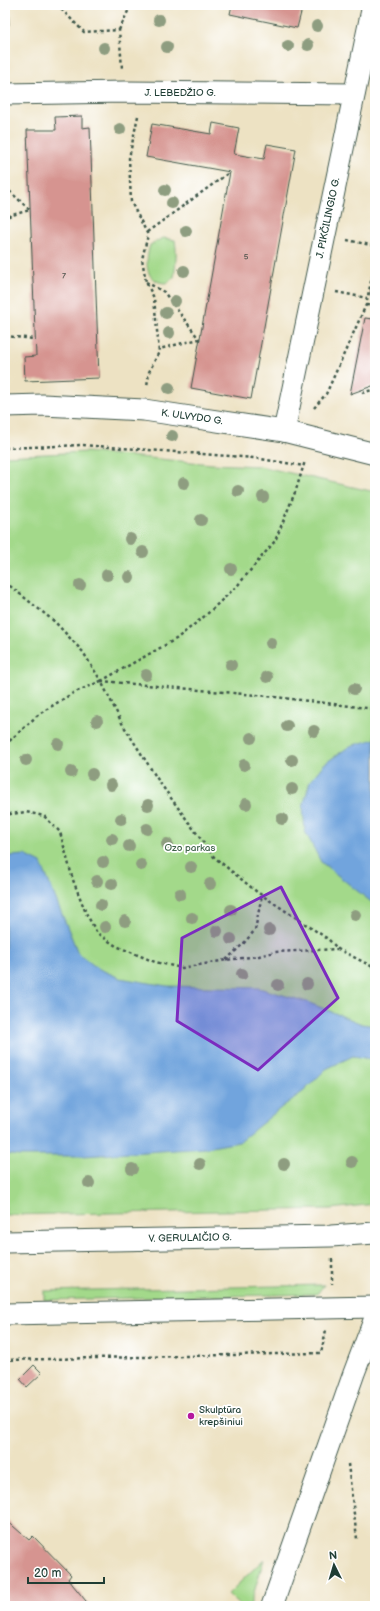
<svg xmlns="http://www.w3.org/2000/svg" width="380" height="1611" font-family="'Balsamiq Sans',sans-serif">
  <rect width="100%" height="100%" fill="#fff"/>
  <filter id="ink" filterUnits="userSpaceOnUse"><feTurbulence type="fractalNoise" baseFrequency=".025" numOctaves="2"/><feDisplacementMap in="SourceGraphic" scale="8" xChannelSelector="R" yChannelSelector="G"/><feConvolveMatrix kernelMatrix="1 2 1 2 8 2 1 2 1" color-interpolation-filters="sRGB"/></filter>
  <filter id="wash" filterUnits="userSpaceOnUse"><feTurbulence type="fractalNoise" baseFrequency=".012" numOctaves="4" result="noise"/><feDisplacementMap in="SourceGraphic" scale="16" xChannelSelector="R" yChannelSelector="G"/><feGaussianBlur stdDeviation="0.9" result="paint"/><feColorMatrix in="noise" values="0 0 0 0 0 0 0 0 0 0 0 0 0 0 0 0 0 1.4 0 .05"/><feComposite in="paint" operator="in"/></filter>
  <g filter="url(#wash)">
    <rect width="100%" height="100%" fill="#ede2c3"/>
    <g fill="#a3d98a" stroke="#618b5f">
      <path d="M163,238L175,240C177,253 176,264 174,277L167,283C144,283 145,262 150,245Z"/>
      <path d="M86,452L212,464L259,466L375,492V1204L330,1209L5,1215V456Z"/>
      <path d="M324,1285L317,1294L44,1300V1291Z"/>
      <path d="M264,1559L250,1606H241L228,1594Z"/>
    </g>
    <g fill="#71a4dd" stroke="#487088">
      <path d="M375,739V905L321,862L305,831L303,807L310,781L324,764L350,746Z"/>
      <path d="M25,855L41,863L78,953L97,968L120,978L167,986L259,988L307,1002L362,1024L375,1026V1060L353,1056L326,1069L304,1091L282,1107L239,1142L206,1148L84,1156H19L5,1154V858L10,856Z"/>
    </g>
    <g id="blocks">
      <g fill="#d69490">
        <path d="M5,5H8L9,25H5Z"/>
        <path d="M232,5H303L297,28L230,14Z"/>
        <path d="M82,116V128L90,127L99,378L25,381L24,357L36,356L27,130H56L55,117Z"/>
        <path d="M213,123L239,128L234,154L264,159L267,144L296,149L251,399L191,388L230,172L146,157L152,124L211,134Z"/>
        <path d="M374,274H375V296L370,295Z"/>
        <path d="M374,314L375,385L350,394L365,318L373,319Z"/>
        <path d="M34,1365L42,1373L27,1387L20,1379Z"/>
        <path d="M5,1519L29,1540L33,1536L71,1575L68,1579L90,1606H5Z"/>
      </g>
    </g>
  </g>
  <g filter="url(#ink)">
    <use href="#blocks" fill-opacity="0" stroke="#3e5649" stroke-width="1"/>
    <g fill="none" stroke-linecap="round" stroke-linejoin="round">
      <g stroke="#3e5649" stroke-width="23">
        <g id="street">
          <path d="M5,94L125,92L354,94"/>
          <path d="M5,406L43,405L144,410L284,431L375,454"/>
          <path d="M284,431L373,5"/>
          <path d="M5,1242L331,1236L375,1233"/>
          <path d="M5,1314L375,1307"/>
          <path d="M272,1606L354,1373L375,1318"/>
        </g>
      </g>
      <g stroke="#3e5649" stroke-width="2.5" stroke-dasharray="3 3" stroke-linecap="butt">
        <path d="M57,5L84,32L119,30L122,68"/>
        <path d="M119,30L131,5"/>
        <path d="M138,116L129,158L131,202L148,235L142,259L146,282L154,298L159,352L149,372L147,386"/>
        <path d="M5,187L30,210L5,217"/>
        <path d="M147,232L230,172"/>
        <path d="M347,240L375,246"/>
        <path d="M146,282L164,292L199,339L159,349"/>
        <path d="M336,292L367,298"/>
        <path d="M366,305L375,306"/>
        <path d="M5,336L35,339"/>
        <path d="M362,393L375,389"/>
        <path d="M314,408L326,394L366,305L375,263"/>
        <path d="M5,448L83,445L255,458L304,466"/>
        <path d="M5,582L55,622L83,652L101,681"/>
        <path d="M101,681L176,639L206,615L238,585L275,541L296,490L305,461"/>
        <path d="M101,681L267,696L375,709"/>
        <path d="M5,745L39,714L73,693L101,681L123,725L160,783L214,857L257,892L328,939L338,949L375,968"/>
        <path d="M5,819L10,814L26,812L44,816L60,832L73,880L86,913L97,933L116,946L155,962L182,968L226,960L259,956L275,952L338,949"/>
        <path d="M226,960L244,943L255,930L262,895"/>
        <path d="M332,1259V1284"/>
        <path d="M5,1360L321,1353L326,1330"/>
        <path d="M348,1464L357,1539"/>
      </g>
      <use href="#street" stroke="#fff" stroke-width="21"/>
    </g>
    <g fill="#8e9d80">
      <circle cx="159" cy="20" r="6"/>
      <circle cx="317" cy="26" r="6"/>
      <circle cx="308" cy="45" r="6"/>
      <circle cx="288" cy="46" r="6"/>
      <circle cx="167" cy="47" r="6"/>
      <circle cx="104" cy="48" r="6"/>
      <circle cx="120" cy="129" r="6"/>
      <circle cx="165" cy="190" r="6"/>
      <circle cx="172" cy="203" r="6"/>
      <circle cx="186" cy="231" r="6"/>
      <circle cx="184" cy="271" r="6"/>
      <circle cx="175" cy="301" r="6"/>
      <circle cx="166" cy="313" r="6"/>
      <circle cx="169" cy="333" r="6"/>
      <circle cx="169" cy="388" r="6"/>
      <circle cx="172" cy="436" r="6"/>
      <circle cx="184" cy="483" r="6"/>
      <circle cx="238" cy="491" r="6"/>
      <circle cx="263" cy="497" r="6"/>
      <circle cx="201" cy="520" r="6"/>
      <circle cx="130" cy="539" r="6"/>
      <circle cx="143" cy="552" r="6"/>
      <circle cx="231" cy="569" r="6"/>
      <circle cx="107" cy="575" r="6"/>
      <circle cx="129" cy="577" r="6"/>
      <circle cx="80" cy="585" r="6"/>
      <circle cx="271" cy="643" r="6"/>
      <circle cx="231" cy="665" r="6"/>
      <circle cx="146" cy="675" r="6"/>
      <circle cx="267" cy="677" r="6"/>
      <circle cx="354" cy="689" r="6"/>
      <circle cx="97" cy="721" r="6"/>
      <circle cx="287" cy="726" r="6"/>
      <circle cx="314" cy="731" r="6"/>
      <circle cx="251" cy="738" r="6"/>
      <circle cx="58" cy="744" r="6"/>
      <circle cx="26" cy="760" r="6"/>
      <circle cx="292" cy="760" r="6"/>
      <circle cx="244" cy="765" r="6"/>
      <circle cx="71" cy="772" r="6"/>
      <circle cx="92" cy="774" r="6"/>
      <circle cx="111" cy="785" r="6"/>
      <circle cx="292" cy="789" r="6"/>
      <circle cx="246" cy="804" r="6"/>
      <circle cx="148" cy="805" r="6"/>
      <circle cx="121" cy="819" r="6"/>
      <circle cx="282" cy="819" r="6"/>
      <circle cx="147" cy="829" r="6"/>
      <circle cx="112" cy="839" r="6"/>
      <circle cx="167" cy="844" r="6"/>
      <circle cx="129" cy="846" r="6"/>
      <circle cx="103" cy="862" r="6"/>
      <circle cx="141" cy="865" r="6"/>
      <circle cx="191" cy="867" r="6"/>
      <circle cx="97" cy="881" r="6"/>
      <circle cx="112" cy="884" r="6"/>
      <circle cx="210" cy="884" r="6"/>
      <circle cx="180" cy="894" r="6"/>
      <circle cx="101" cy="905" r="6"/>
      <circle cx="231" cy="910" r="6"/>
      <circle cx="355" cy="915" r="6"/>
      <circle cx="192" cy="918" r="6"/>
      <circle cx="125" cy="921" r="6"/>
      <circle cx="105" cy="927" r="6"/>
      <circle cx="269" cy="930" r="6"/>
      <circle cx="217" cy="931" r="6"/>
      <circle cx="231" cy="939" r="6"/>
      <circle cx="242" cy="974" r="6"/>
      <circle cx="307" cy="984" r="6"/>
      <circle cx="278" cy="985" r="6"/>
      <circle cx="352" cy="1162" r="6"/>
      <circle cx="200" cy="1164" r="6"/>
      <circle cx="284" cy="1164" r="6"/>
      <circle cx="132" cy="1169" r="6"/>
      <circle cx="89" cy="1183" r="6"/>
    </g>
  </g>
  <path fill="#7b2cbf" fill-opacity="0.2" stroke="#7b2cbf" stroke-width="3" stroke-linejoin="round" d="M281,887L338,998L258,1070L177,1021L182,938Z"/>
  <circle fill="#b5179e" stroke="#fff" stroke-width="1.5" cx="191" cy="1416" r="4"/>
  <g text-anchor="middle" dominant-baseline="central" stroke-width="3.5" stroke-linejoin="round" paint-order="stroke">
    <g font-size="8" fill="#4d534b">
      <text x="246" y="256">5</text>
      <text x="64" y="275">7</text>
    </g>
    <g font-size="10" fill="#1f3d34" stroke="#fff">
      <text x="180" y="93">J. LEBEDŽIO G.</text>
      <text transform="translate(328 218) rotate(-78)">J. PIKČILINGIO G.</text>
      <text transform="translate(192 417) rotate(8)">K. ULVYDO G.</text>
      <text transform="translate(190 1238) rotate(-1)">V. GERULAIČIO G.</text>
    </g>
    <g font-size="10" fill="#40644a" stroke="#fff">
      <text x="190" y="848">Ozo parkas</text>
    </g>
    <g font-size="10" fill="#1f3d34" stroke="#fff" text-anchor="start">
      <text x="199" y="1410">Skulptūra<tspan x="199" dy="12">krepšiniui</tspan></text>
    </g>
  </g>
  <rect width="380" height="1611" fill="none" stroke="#fff" stroke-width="20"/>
  <g transform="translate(334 1565) rotate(355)" stroke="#ffffff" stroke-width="3" paint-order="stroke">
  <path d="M0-3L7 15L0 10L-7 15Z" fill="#1f3d34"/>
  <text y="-6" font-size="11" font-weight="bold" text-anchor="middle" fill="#1f3d34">N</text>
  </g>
  <path d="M28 1577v6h76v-6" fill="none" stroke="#1f3d34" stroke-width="2"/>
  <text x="34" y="1577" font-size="12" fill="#1f3d34" stroke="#ffffff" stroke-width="3" paint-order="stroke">20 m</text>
</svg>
